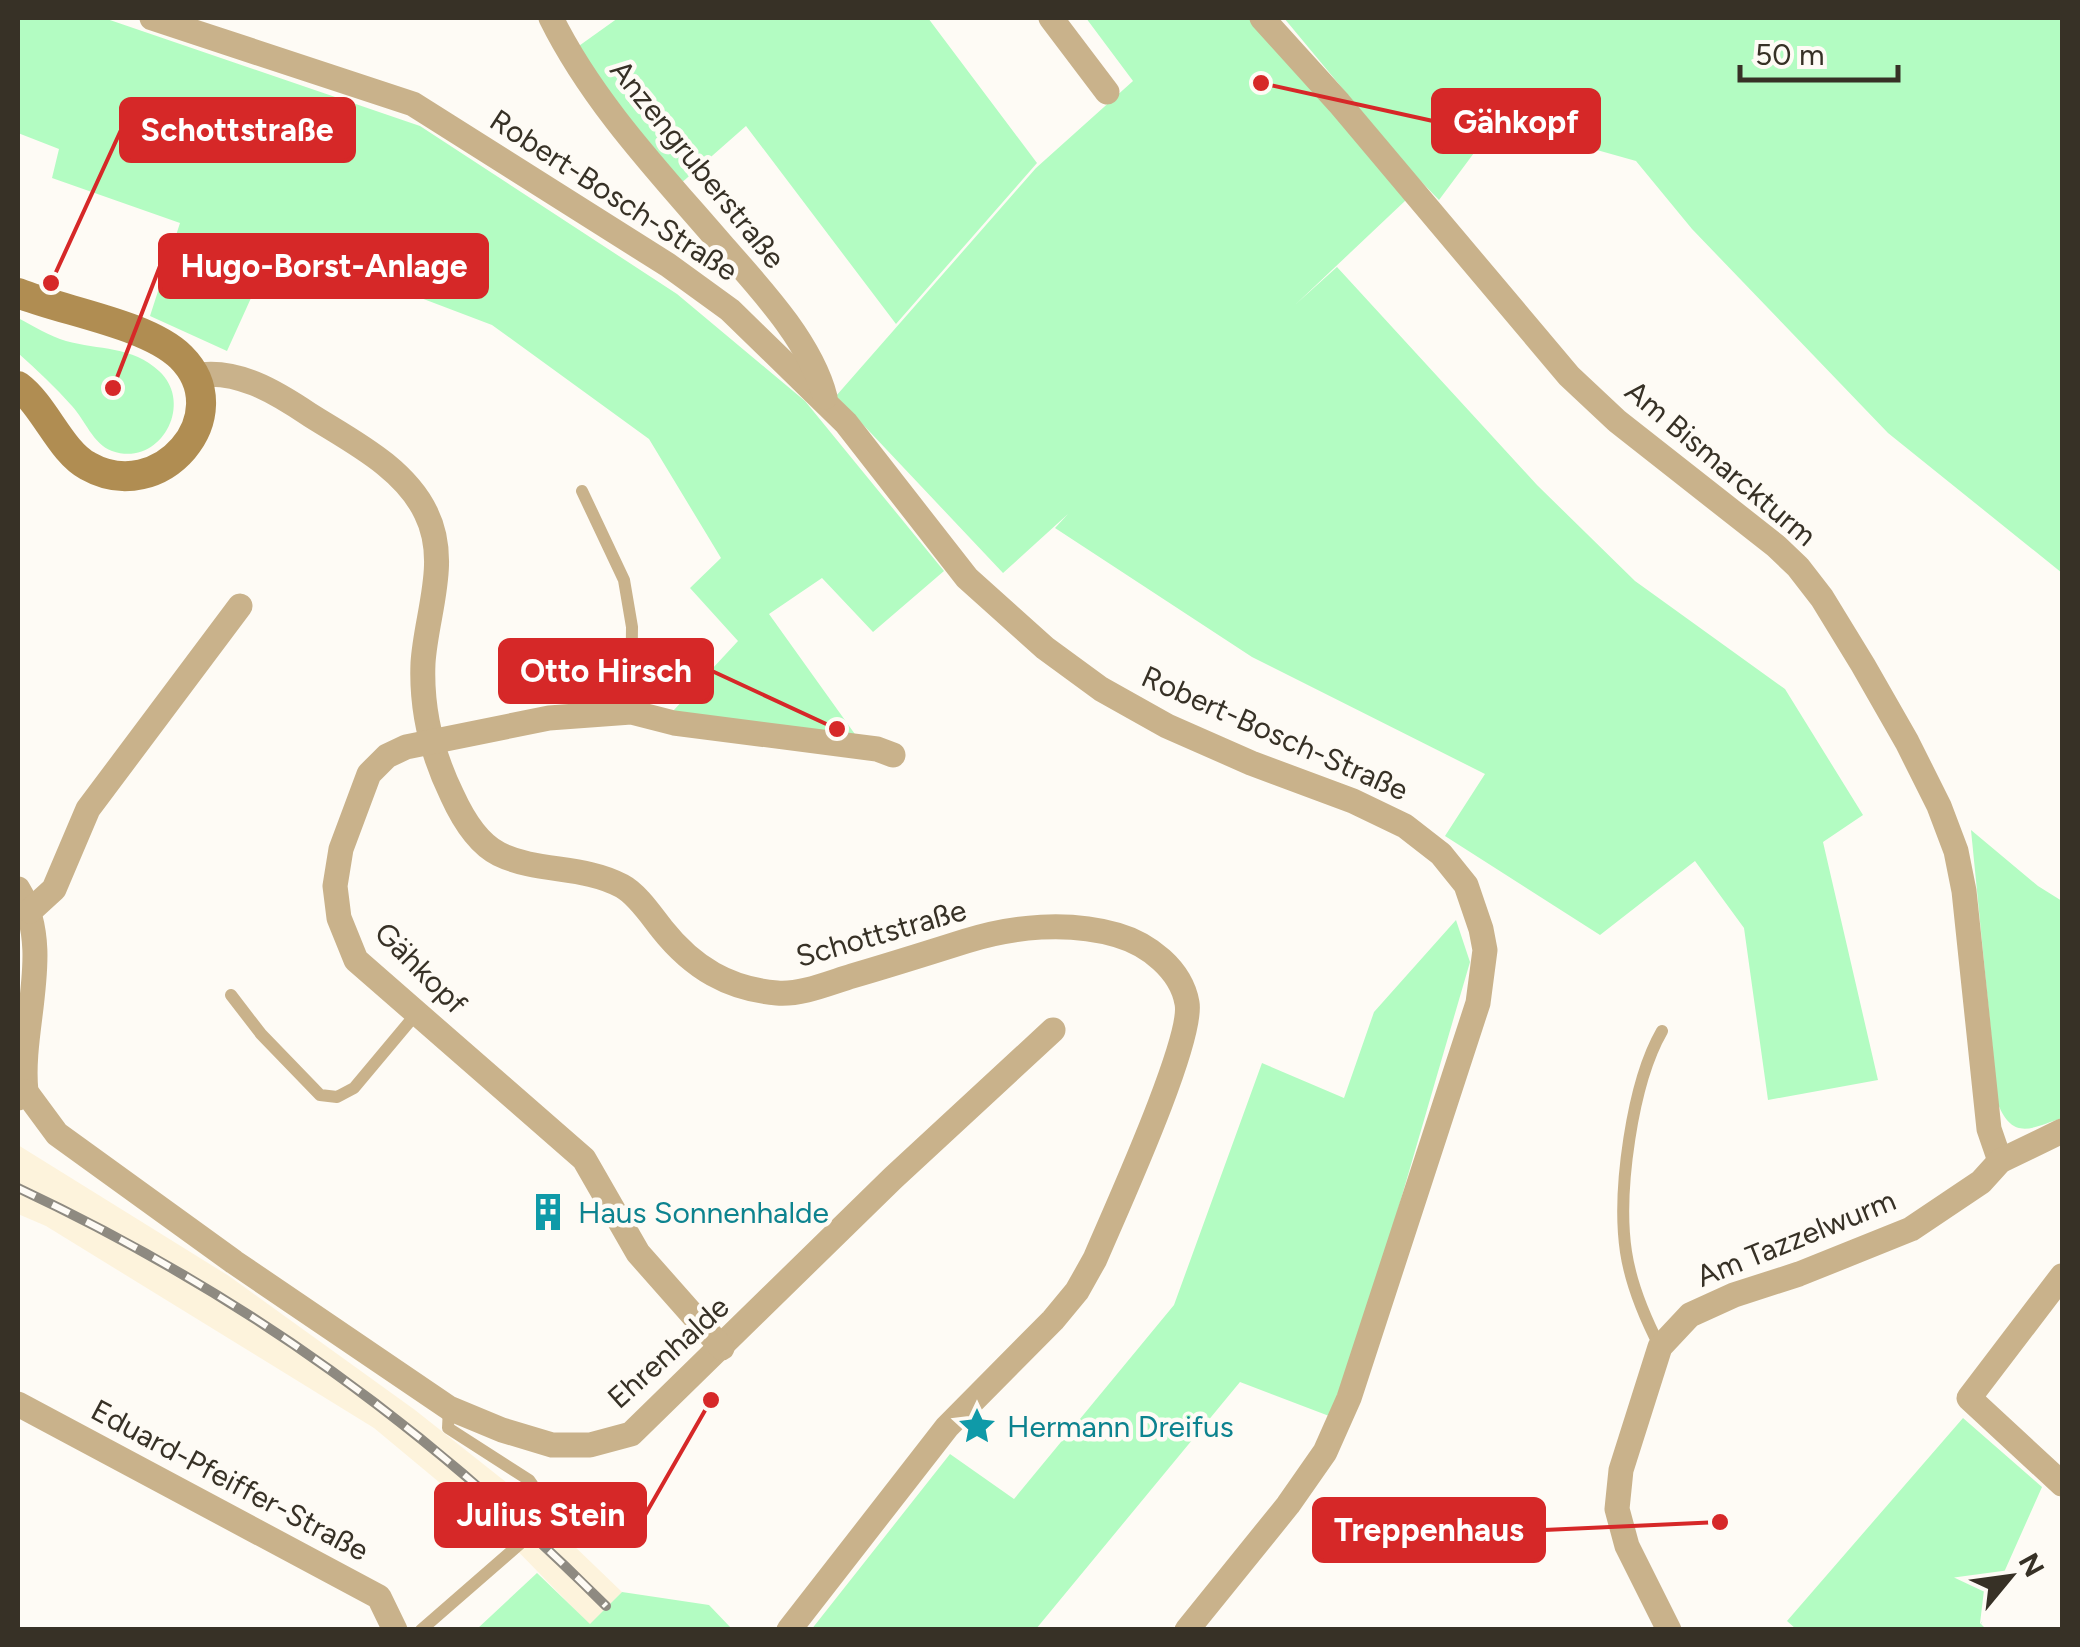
<svg xmlns="http://www.w3.org/2000/svg" width="2080" height="1647" font-family="Figtree,sans-serif">
  <rect width="100%" height="100%" fill="#fefbf5"/>
  <path fill="#fdf3dc" d="M18,1145L229,1276L415,1410L516,1490L622,1592L590,1625L499,1532L374,1428L46,1226L18,1214Z"/>
  <g fill="#b3fcc2">
    <path d="M18,18H104L420,126L677,294L805,401L944,571L873,632L822,578L769,614L857,737L673,711L738,641L690,588L721,558L649,439L492,325L276,243L227,351L150,316L180,223L52,178L59,149L18,133Z"/>
    <path d="M618,18H928L1037,163L896,324L746,126L679,185L576,48Z"/>
    <path d="M1086,18H1255L1406,200L1296,304L1337,267L1537,485L1635,581L1785,689L1863,815L1823,842L1878,1080L1768,1100L1744,928L1695,861L1600,935L1445,836L1485,774L1252,657L1055,528L1068,514L1003,573L836,396L1036,168L1133,81Z"/>
    <path d="M1284,18H2062V573L1888,433L1692,229L1636,161L1497,122L1439,200L1411,171Z"/>
    <path d="M18,318C33,326 50,336 66,341C98,350 133,346 159,371C195,404 160,468 112,451C93,444 85,420 72,406C55,387 37,370 18,353Z"/>
    <path d="M1971,830L2038,886L2062,901V1118C2032,1128 2013,1141 1998,1104Z"/>
    <path d="M1456,920L1470,962L1337,1419L1240,1382L1036,1629L811,1630L950,1454L1014,1499L1174,1305L1262,1063L1344,1098L1374,1012Z"/>
    <path d="M1963,1418L2042,1487L1981,1624L1986,1629H1796L1787,1621Z"/>
    <path d="M537,1573L590,1624L622,1592L709,1605L732,1629H477Z"/>
  </g>
  <g fill="none" stroke-linecap="round" stroke-linejoin="round">
    <g stroke="#c9b28b" stroke-width="12">
      <path d="M582,491L624,580L632,627L631,712"/>
      <path d="M231,995L261,1034L320,1095L337,1097L354,1088L416,1014"/>
      <path d="M1660,1347C1645,1318 1631,1285 1626,1252C1617,1192 1632,1083 1662,1031"/>
      <path d="M421,1630L553,1515L529,1480L448,1428L449,1408"/>
    </g>
    <g stroke="#c9b28b" stroke-width="25">
      <path d="M152,18L413,104L668,265L730,310L846,423L967,578L1045,648L1101,689L1167,726L1251,763L1353,801L1405,826L1441,854L1466,885L1481,929L1485,950L1478,1003L1349,1398L1325,1452L1288,1505L1187,1630"/>
      <path d="M551,18C593,103 660,173 722,245C759,287 811,342 825,397"/>
      <path d="M1051,18L1107,92"/>
      <path d="M1262,18L1339,103L1569,376L1617,421L1776,546L1798,567L1822,598L1863,665L1907,742L1939,806L1956,851L1964,891L1989,1129L2000,1161"/>
      <path d="M193,376C235,367 276,392 310,415C351,441 404,467 426,513C450,561 426,614 423,663C421,710 432,754 452,795C462,817 477,843 499,854C538,873 583,865 622,886C637,894 651,915 662,929C693,968 729,989 777,993C801,995 829,983 852,976C890,965 928,953 966,941C1013,926 1069,921 1117,935C1148,944 1181,969 1187,1003C1194,1040 1114,1214 1095,1259L1077,1291L1053,1320L947,1427L789,1630"/>
      <path d="M18,889C55,949 19,1026 26,1092L18,1098"/>
      <path d="M30,911L54,889L88,809L240,606"/>
      <path d="M26,1092L57,1134L234,1262L449,1408L502,1430L552,1445H590L631,1434L893,1178L1053,1030"/>
      <path d="M2062,1276L1969,1398L2062,1484"/>
      <path d="M722,1348L638,1253L584,1159L356,960L339,918L335,886L341,849L369,774L387,756L406,747L549,718L631,712L674,723L877,749L893,755"/>
      <path d="M18,1404L379,1597L395,1630"/>
      <path d="M1669,1630L1627,1546L1617,1509L1621,1470L1660,1347L1690,1315L1734,1295L1799,1274L1911,1229L1981,1182L2000,1161L2062,1131"/>
    </g>
    <path stroke="#b08d52" stroke-width="30" d="M18,293C62,311 148,324 181,357C239,415 160,507 88,466C60,451 45,406 18,386"/>
    <g stroke="#8e8a81" stroke-width="10">
      <path id="rail" d="M18,1188C246,1295 428,1428 606,1606"/>
    </g>
    <use href="#rail" stroke="#fefbf5" stroke-width="6" stroke-dasharray="19" stroke-linecap="butt"/>
  </g>
  <defs>
    <g id="building-bare" transform="scale(3)"><path d="M-4-6H4V6H1V3H-1V6H-4ZM-2.5-4.3h1.7v1.8h-1.7ZM.8-4.3h1.7v1.8H.8ZM-2.5-1h1.7V.8h-1.7ZM.8-1h1.7V.8H.8Z" fill="#0f9aa8" stroke="#fefbf5" stroke-width="2.5" paint-order="stroke"/></g>
    <g id="sight-bare" transform="scale(3)"><path d="M0-6L1.8-2.2L6-1.7L2.9 1.2L3.7 5.4L0 3.3L-3.7 5.4L-2.9 1.2L-6-1.7L-1.8-2.2Z" fill="#0f9aa8" stroke="#fefbf5" stroke-width="2.5" paint-order="stroke"/></g>
  </defs>
  <g fill-rule="evenodd">
    <use href="#building-bare" x="548" y="1212"/>
    <use href="#sight-bare" x="977" y="1426"/>
  </g>
  <g text-anchor="middle" dominant-baseline="central" stroke-width="9" stroke-linejoin="round" paint-order="stroke">
    <g font-size="30" fill="#373126" stroke="#fefbf5">
      <text transform="translate(698 164) rotate(51)">Anzengruberstraße</text>
      <text transform="translate(614 195) rotate(33)">Robert-Bosch-Straße</text>
      <text transform="translate(1721 463) rotate(40)">Am Bismarckturm</text>
      <text transform="translate(1275 733) rotate(24)">Robert-Bosch-Straße</text>
      <text transform="translate(881 933) rotate(-16)">Schottstraße</text>
      <text transform="translate(421 968) rotate(45)">Gähkopf</text>
      <text transform="translate(1796 1238) rotate(-22)">Am Tazzelwurm</text>
      <text transform="translate(668 1352) rotate(-42)">Ehrenhalde</text>
      <text transform="translate(230 1480) rotate(28)">Eduard-Pfeiffer-Straße</text>
    </g>
    <g font-size="30" fill="#0d838f" stroke="#fefbf5" text-anchor="start">
      <text x="578" y="1212">Haus Sonnenhalde</text>
      <text x="1007" y="1426">Hermann Dreifus</text>
    </g>
  </g>
  <path fill="none" stroke="#d62828" stroke-width="4" d="M1261 83L1433 121M51 283L121 130M113 388L160 266M837 729L712 671M711 1400L645 1515M1720 1522L1544 1530"/>
  <g fill="#d62828" stroke="#fefbf5" stroke-width="4">
    <circle cx="1261" cy="83" r="10"/>
    <circle cx="51" cy="283" r="10"/>
    <circle cx="113" cy="388" r="10"/>
    <circle cx="837" cy="729" r="10"/>
    <circle cx="711" cy="1400" r="10"/>
    <circle cx="1720" cy="1522" r="10"/>
  </g>
  <g fill="#d62828" stroke="#d62828" stroke-width="4">
    <rect x="1433" y="90" width="166" height="62" rx="10"/>
    <rect x="121" y="99" width="233" height="62" rx="10"/>
    <rect x="160" y="235" width="327" height="62" rx="10"/>
    <rect x="500" y="640" width="212" height="62" rx="10"/>
    <rect x="436" y="1484" width="209" height="62" rx="10"/>
    <rect x="1314" y="1499" width="230" height="62" rx="10"/>
  </g>
  <g font-size="32" text-anchor="middle" font-weight="bold" fill="#fff">
    <text x="1516" y="133">Gähkopf</text>
    <text x="237" y="141">Schottstraße</text>
    <text x="324" y="277">Hugo-Borst-Anlage</text>
    <text x="606" y="682">Otto Hirsch</text>
    <text x="541" y="1526">Julius Stein</text>
    <text x="1429" y="1541">Treppenhaus</text>
  </g>
  <rect width="2080" height="1647" fill="none" stroke="#373126" stroke-width="40"/>
  <g transform="translate(2010 1577) rotate(61)" stroke="#fefbf5" stroke-width="8" paint-order="stroke">
  <path d="M0-8L18 38L0 25L-18 38Z" fill="#373126"/>
  <text y="-15" font-size="28" font-weight="bold" text-anchor="middle" fill="#373126">N</text>
  </g>
  <path d="M1740 65v15h158v-15" fill="none" stroke="#373126" stroke-width="5"/>
  <text x="1755" y="65" font-size="30" fill="#373126" stroke="#fefbf5" stroke-width="8" paint-order="stroke">50 m</text>
</svg>
